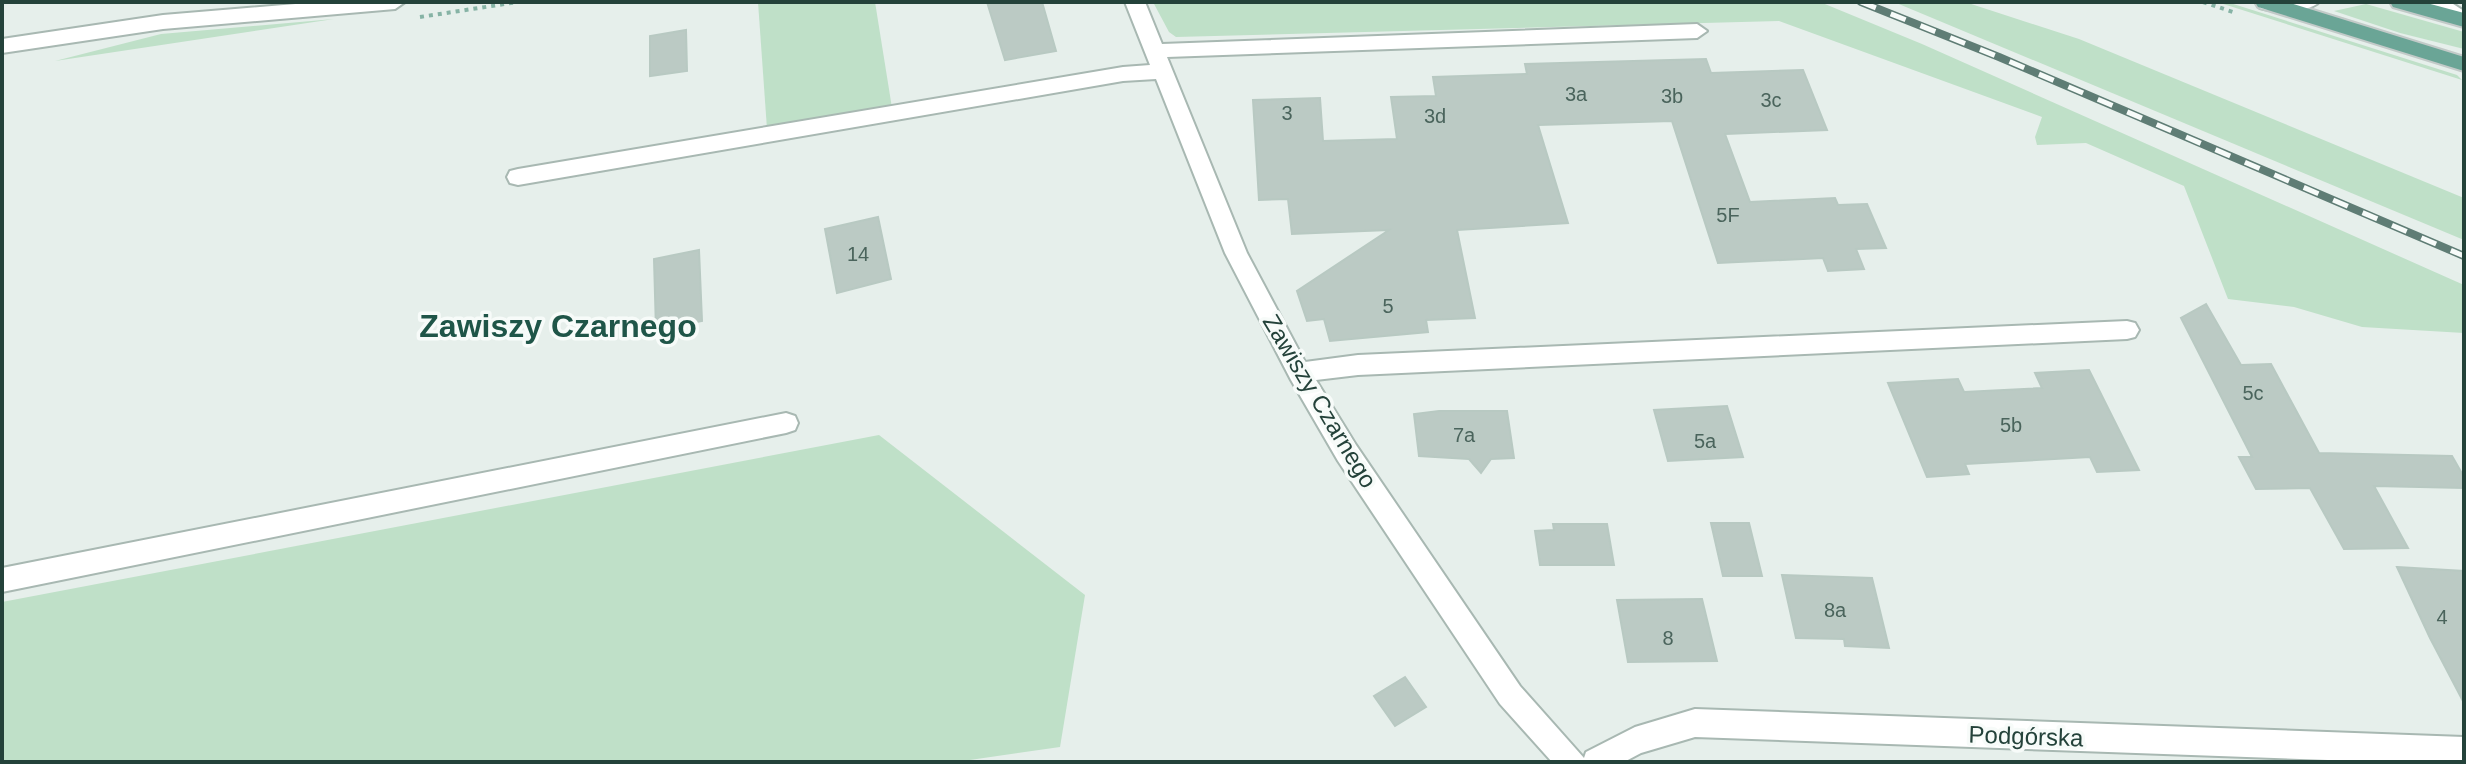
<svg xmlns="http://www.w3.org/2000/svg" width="2466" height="764" font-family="Arial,sans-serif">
  <rect width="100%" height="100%" fill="#e6efeb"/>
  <g fill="#bfe0c8">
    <path d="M758,2H875L892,108L767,129Z"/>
    <path d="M1153,2H1820L1922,44L2464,285V333L2362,327L2294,307L2228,299L2184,186L2086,143L2037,145L2035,137L2042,117L1779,21L1176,37L1169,32Z"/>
    <path d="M1894,2H1965L2079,39L2464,198V240Z"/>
    <path d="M2217,2H2227L2457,75L2462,80Z"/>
    <path d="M2366,4L2464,32V49L2400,33L2334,11Z"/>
    <path d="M334,19L55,61L161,34Z"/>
    <path d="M879,435L1085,595L1060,747L956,762H2V602Z"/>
  </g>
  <g fill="#bbcac4" stroke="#b8c9c2" stroke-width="2">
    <path d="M987,2H1042L1056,51L1005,60Z"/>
    <path d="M686,30L687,71L650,76V36Z"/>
    <path d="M1706,59L1711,73L1803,70L1827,130L1725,134L1750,202L1835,198L1838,205L1867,204L1886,248L1856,249L1864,269L1828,271L1823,258L1718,263L1672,121L1538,125L1568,223L1457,230L1475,318L1426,320L1428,332L1330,341L1324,319L1307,321L1297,291L1389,230L1292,234L1288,199L1259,200L1253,100L1320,98L1323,141L1397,139L1391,97L1436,96L1433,77L1527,74L1525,64Z"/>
    <path d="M878,217L891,279L837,293L825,229Z"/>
    <path d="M699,250L702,321L656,330L654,259Z"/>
    <path d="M2206,304L2241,365L2271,364L2319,453L2452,456L2464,477V488L2374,486L2408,548L2344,549L2310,488L2256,489L2239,457H2252L2181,318Z"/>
    <path d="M2089,370L2139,470L2097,472L2090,457L1965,464L1969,474L1927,477L1888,383L1958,379L1964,392L2042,388L2035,373Z"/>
    <path d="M1727,406L1743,457L1668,461L1654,410Z"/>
    <path d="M1439,411H1507L1514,458L1491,459L1481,473L1469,459L1419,456L1414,414Z"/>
    <path d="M1711,523H1749L1762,576H1723Z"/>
    <path d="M1553,524H1607L1614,565H1540L1535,531L1554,530Z"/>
    <path d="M2397,567L2464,571V703L2430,638Z"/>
    <path d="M1782,575L1872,578L1889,648L1845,646L1844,639L1796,638Z"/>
    <path d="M1702,599L1717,661L1628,662L1617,600Z"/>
    <path d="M1405,677L1426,707L1395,726L1374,696Z"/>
  </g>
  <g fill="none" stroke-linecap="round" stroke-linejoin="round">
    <g stroke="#a8b8b2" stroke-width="4">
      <g id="minor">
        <path d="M319,2H405L395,9L163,29L2,53V39L163,15Z"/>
        <path d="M1125,2H1145L1162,44L1697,24L1707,31L1697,38L1167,57L1247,253L1305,362L1358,355L2127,321L2135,323L2139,330L2135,337L2127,339L1358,375L1316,380L1356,445L1520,686L1584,758L1586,752L1635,727L1695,709L2464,737V762H2384L1695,737L1641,753L1624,762H1552L1500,704L1338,461L1291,380L1225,253L1156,79L1123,81L518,185L510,183L507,177L510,171L518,169L1123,67L1150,65Z"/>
        <path d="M2258,2H2319C2309,13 2274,12 2260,8Z"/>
        <path d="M2426,2H2450L2464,11V27Z"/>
        <path d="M786,413L795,416L798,423L795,430L786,433L2,592V568Z"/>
      </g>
    </g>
    <g stroke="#c2cac8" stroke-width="4">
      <g id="major">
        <path d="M2255,2H2287L2464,57V71L2258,7Z"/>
        <path d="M2390,2H2423L2464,13V27L2393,7Z"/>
      </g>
    </g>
    <g stroke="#86b3a5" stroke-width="4" stroke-dasharray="4 5" stroke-linecap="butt">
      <path d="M2203,2L2236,13"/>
      <path d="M420,17L518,2"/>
    </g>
    <use href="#minor" fill="#fff" fill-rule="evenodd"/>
    <use href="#major" fill="#6aa596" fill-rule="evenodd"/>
    <g stroke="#5f7d75" stroke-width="8">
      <path id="rail" d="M1861,2L1999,57L2464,256"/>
    </g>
    <use href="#rail" stroke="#f7fbf9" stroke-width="5" stroke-dasharray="16" stroke-linecap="butt"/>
  </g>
  <g text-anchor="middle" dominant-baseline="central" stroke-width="7" stroke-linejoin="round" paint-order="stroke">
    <g font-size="20" fill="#4a645c">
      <text x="1576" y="94">3a</text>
      <text x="1672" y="96">3b</text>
      <text x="1771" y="100">3c</text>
      <text x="1287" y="113">3</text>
      <text x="1435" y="116">3d</text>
      <text x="1728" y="215">5F</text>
      <text x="858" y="254">14</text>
      <text x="1388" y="306">5</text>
      <text x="2253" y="393">5c</text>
      <text x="2011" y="425">5b</text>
      <text x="1464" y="435">7a</text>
      <text x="1705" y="441">5a</text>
      <text x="1835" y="610">8a</text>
      <text x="2442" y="617">4</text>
      <text x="1668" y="638">8</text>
    </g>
    <g font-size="24" fill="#24423a" stroke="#f7fbf9">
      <text transform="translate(1320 401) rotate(59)">Zawiszy Czarnego</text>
      <text transform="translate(2026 736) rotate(2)">Podgórska</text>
    </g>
    <g font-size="32" font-weight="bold" fill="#1f5548" stroke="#f7fbf9">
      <text x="558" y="326">Zawiszy Czarnego</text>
    </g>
  </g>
  <rect width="2466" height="764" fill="none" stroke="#24423a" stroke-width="8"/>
</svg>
